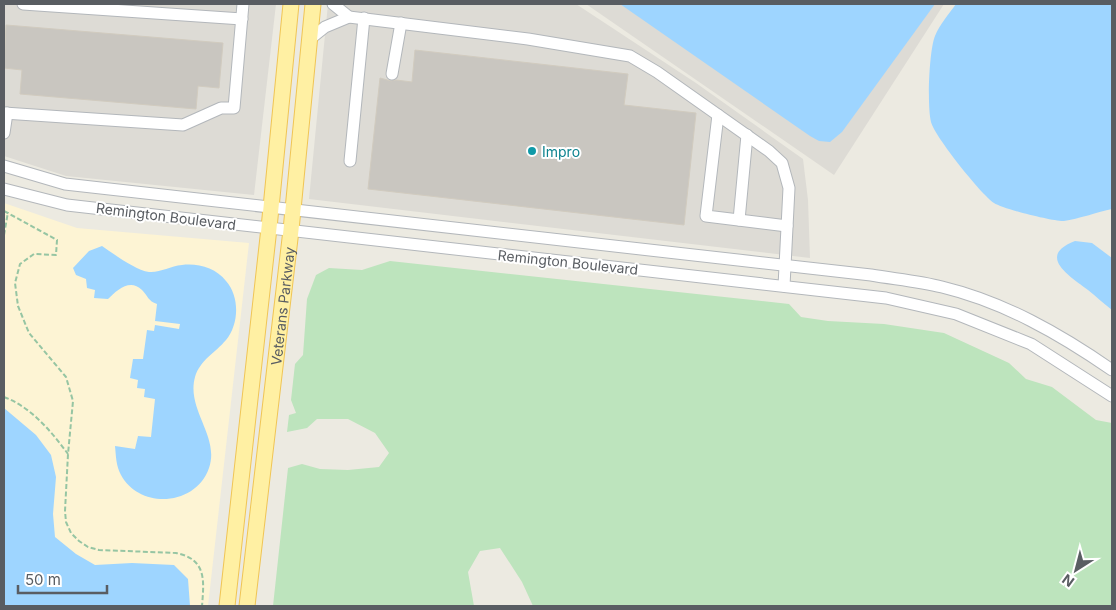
<svg xmlns="http://www.w3.org/2000/svg" width="1116" height="610" font-family="Inter,sans-serif">
  <rect width="100%" height="100%" fill="#eceae1"/>
  <path fill="#fdf4d4" d="M4,203L77,228L249,243L208,606H4Z"/>
  <g fill="#dddbd5">
    <path d="M4,4H276L254,195L66,176L4,156Z"/>
    <path d="M328,4H576L696,83L803,159L808,200L810,258L309,199Z"/>
    <path d="M586,4H944L834,175Z"/>
  </g>
  <path fill="#bde4bd" d="M390,261L789,304L801,317L828,321L884,324L944,333L1009,363L1026,379L1052,387L1096,420L1112,423V606H533L522,582L500,548L480,551L468,572L474,606H273L288,468L302,464L320,469L348,470L379,467L389,453L375,433L348,419H317L307,428L287,432L289,415L296,413L291,400L295,364L303,355L307,299L316,275L329,268L362,270Z"/>
  <g fill="#9ed5ff">
    <path d="M620,4H935L842,132L830,142L819,141L810,136Z"/>
    <path d="M956,4H1112V209C1098,212 1078,219 1064,221C1055,222 1003,209 994,203C981,194 935,137 931,122C927,106 929,51 935,36C940,24 949,14 956,4Z"/>
    <path d="M1075,241L1092,243L1112,258V310C1104,304 1097,297 1088,290C1070,276 1036,256 1075,241Z"/>
    <path d="M102,246C114,254 135,270 149,272C160,273 170,266 182,265C198,263 216,268 226,281C240,297 239,324 226,340C215,353 200,360 195,377C186,410 220,436 209,468C196,506 140,510 121,475C116,466 116,456 115,446L135,449L138,436L151,437L155,399L144,397L145,389L137,388L138,380L130,378L133,359H143L147,330L154,331L155,325L179,329L180,324L155,321L157,304C148,301 148,296 142,290C130,278 117,290 108,299L94,298L95,290L87,288L86,279L76,275L73,268L89,251Z"/>
    <path d="M4,408L36,435L51,455L56,477L53,514L55,537L76,554L95,565L132,563L174,565L188,579L190,606H4Z"/>
  </g>
  <g fill="#c9c6c0" stroke="#d1cbbf">
    <path d="M6,25L223,43L219,88L198,86L196,109L20,94L22,70L4,68Z"/>
    <path d="M415,50L628,74L624,105L696,113L684,225L368,189L380,78L391,81L396,80L412,82Z"/>
  </g>
  <g fill="none" stroke-linecap="round" stroke-linejoin="round">
    <g stroke="#b3b7bb" stroke-width="13">
      <g id="minor">
        <path d="M23,4L242,19"/>
        <path d="M349,17L528,39L630,56L657,72L769,151L782,163L789,188L784,286"/>
        <path d="M310,39L325,27L349,17L333,4"/>
        <path d="M392,74L401,23"/>
        <path d="M4,113L183,125L221,108H234L243,4"/>
        <path d="M718,115L706,216L787,226"/>
        <path d="M4,133L7,113"/>
        <path d="M350,161L364,18"/>
        <path d="M4,166L65,184L871,275C894,279 919,281 942,287C1004,302 1060,334 1112,370"/>
        <path d="M4,189L67,205L886,298L956,314L1031,344L1112,396"/>
        <path d="M739,220L747,135"/>
      </g>
    </g>
    <g stroke="#f0c555" stroke-width="17">
      <g id="major">
        <path d="M227,606L269,228L291,4"/>
        <path id="s1" d="M247,606L291,230L313,4"/>
      </g>
    </g>
    <g stroke="#96c5a3" stroke-width="2" stroke-dasharray="5 2.5" stroke-linecap="butt">
      <path d="M4,211L57,240L56,255L34,254L20,264L15,283L18,306L29,333L66,377L73,401L68,454L65,511L66,522L71,533L79,541L88,547L99,550L176,553C207,559 204,581 202,606"/>
      <path d="M4,235L8,212"/>
      <path d="M4,397C31,407 51,431 68,454"/>
    </g>
    <use href="#minor" stroke="#fff" stroke-width="11"/>
    <use href="#major" stroke="#fff0a3" stroke-width="15"/>
  </g>
  <circle fill="#0f9aa8" stroke="#fff" stroke-width="2" cx="532" cy="151" r="5"/>
  <g text-anchor="middle" dominant-baseline="central" stroke-width="4" stroke-linejoin="round" paint-order="stroke">
    <g font-size="14" fill="#0d838f" stroke="#fff" text-anchor="start">
      <text x="542" y="151">Impro</text>
    </g>
    <g font-size="14" fill="#595d62" stroke="#fff">
      <text transform="translate(166 216) rotate(7)">Remington Boulevard</text>
      <text transform="translate(568 262) rotate(6)">Remington Boulevard</text>
      <text stroke="none"><textPath href="#s1" startOffset="302">Veterans Parkway</textPath></text>
    </g>
  </g>
  <rect width="1116" height="610" fill="none" stroke="#595d62" stroke-width="10"/>
  <g transform="translate(1076 570) rotate(216)" stroke="#ffffff" stroke-width="4" paint-order="stroke">
  <path d="M0-4L9 19L0 12L-9 19Z" fill="#595d62"/>
  <text y="-8" font-size="14" font-weight="bold" text-anchor="middle" fill="#595d62">N</text>
  </g>
  <path d="M18 585v8h89v-8" fill="none" stroke="#595d62" stroke-width="2.5"/>
  <text x="25" y="585" font-size="15" fill="#595d62" stroke="#ffffff" stroke-width="4" paint-order="stroke">50 m</text>
</svg>
